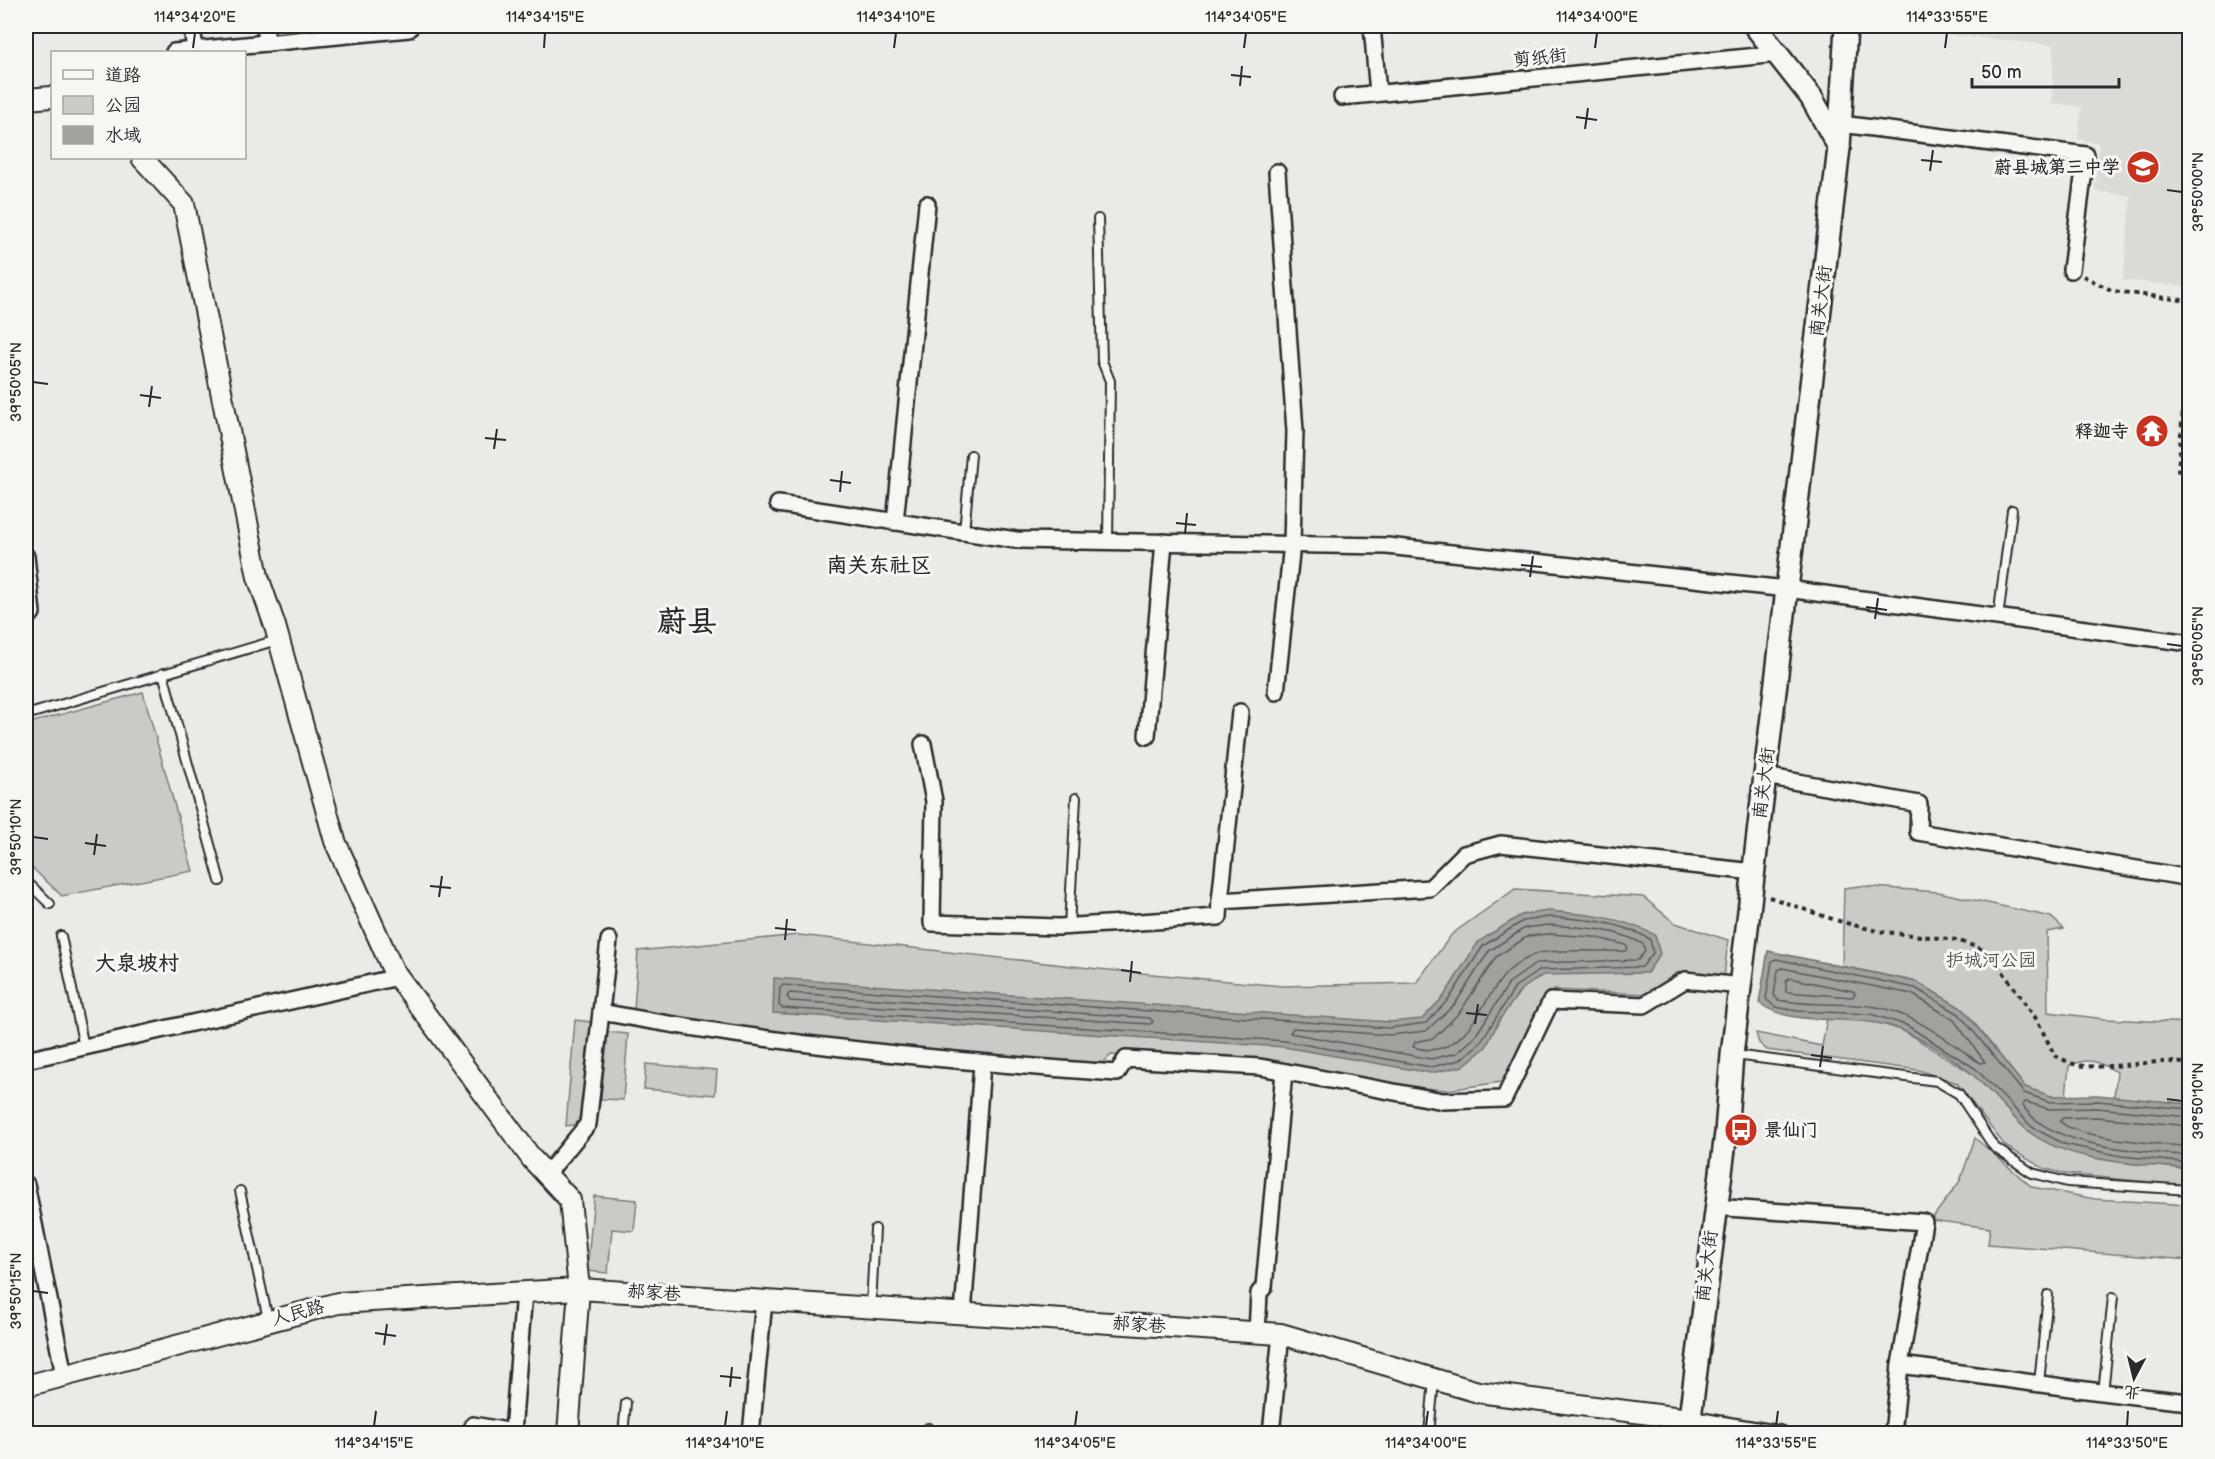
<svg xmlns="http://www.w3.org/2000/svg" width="2215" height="1459" font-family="'Balsamiq Sans','LXGW WenKai TC',sans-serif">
  <rect width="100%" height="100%" fill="#eaeae6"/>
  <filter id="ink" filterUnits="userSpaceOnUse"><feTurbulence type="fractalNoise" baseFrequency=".0167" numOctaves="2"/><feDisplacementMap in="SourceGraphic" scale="12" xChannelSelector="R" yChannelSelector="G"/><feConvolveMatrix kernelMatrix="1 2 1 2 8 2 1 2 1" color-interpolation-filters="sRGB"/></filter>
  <g filter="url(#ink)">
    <path fill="#dadad6" d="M1941,26H2189V287L2123,280L2131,196L2095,191L2099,143L2078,139L2082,107L2052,103L2054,45L1941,34Z"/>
    <g fill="#cacac7" stroke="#7a7a79" stroke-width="1.5">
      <path d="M143,692L193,871L62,896L26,862V724Z"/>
      <path d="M1860,886L1938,892L2051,917L2064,929L2047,932L2048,1012L2105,1019L2189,1023V1104L2114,1097L2117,1072C2099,1062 2089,1056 2069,1066L2066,1096H2050L2025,1087L1963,1009L1917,982L1842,966L1844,888Z"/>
      <path d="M1515,889L1643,897L1675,923L1728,940L1724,977L1676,973L1649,994L1554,990L1501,1082L1447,1090L1399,1086L1279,1065L1111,1055L1101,1065C945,1053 788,1041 634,1011L638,951L799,935L1098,969L1282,986L1416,983L1452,934Z"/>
      <path d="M1827,1018L1870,1020L1904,1031L1973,1074L2029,1132L2120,1162L2189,1169V1186L2066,1174L2043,1168L2005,1146L1957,1083L1918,1070L1767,1050L1759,1043L1756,1033L1822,1046Z"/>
      <path d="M575,1020L591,1022L582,1124L566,1126Z"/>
      <path d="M606,1032L628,1034L623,1100L601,1099Z"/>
      <path d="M646,1064L717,1070L715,1095L644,1089Z"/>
      <path d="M1975,1138L2032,1187L2095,1199L2189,1205V1260L1988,1244L1990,1228L1931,1220L1960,1181Z"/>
      <path d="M594,1196L637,1200L634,1231L612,1229L608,1273L587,1271Z"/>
    </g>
    <g fill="#a1a19e" stroke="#727270" stroke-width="1.5">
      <path d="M1548,911C1587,914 1621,917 1655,935L1660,954L1647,973L1543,975L1521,990L1500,1019L1486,1047L1463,1066L1431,1073L1284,1047L773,1013L774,978L1390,1022L1422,1019L1444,996L1478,942L1521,915Z"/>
      <path d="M1768,951L1917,982L1963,1009L2025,1087L2051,1096L2097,1095L2189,1104V1169C2141,1164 2066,1163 2027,1130C2008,1114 1993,1092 1973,1075C1954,1058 1927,1042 1904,1031C1857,1010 1797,1031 1759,1003Z"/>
    </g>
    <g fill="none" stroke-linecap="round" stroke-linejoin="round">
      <g stroke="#5a5a59" stroke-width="1.5">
        <path d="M1548,917C1584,919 1618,921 1650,939L1653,953L1642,967L1540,970L1516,986L1480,1043L1460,1060L1431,1067L1285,1041L782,1008L779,1005L780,988L783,985L1389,1028L1426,1023L1449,999L1483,946L1523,921Z"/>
        <path d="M1549,925C1581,927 1614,928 1643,944L1645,951L1638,960L1537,963L1510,982L1474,1038L1457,1053L1431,1059L1290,1033L1293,1028L1390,1035L1426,1031L1455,1004L1489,951L1525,928Z"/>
        <path d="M1549,934L1594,937L1626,945L1628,949L1625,951C1606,952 1548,948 1533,955C1523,960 1510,968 1503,977C1478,1007 1463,1063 1413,1047L1415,1042L1434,1038L1460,1012L1496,957L1528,936Z"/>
        <path d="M1782,968L1912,994L1954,1020L1985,1062L1980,1063C1948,1041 1910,1010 1870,1006C1839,1003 1808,1006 1778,1000L1774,995L1778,970Z"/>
        <path d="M1789,978L1853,991L1855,994L1852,997L1786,992V981Z"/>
        <path d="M790,993L1150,1018L1153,1022L1150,1024L790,1001L787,996Z"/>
        <path d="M2190,1109L2097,1101L2050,1102L2024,1093L1959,1014L1915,988L1776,959L1772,961L1766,999L1775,1007L1798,1011L1871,1014L1906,1025L1976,1069L2032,1127L2064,1144L2121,1156L2190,1163"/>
        <path d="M2190,1117L2097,1108L2049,1109L2026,1102L2022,1104C2048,1149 2144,1151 2190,1156"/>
        <path d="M2190,1126L2097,1117L2063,1118L2060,1121C2075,1139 2164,1144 2190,1147"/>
      </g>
      <g stroke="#2b2b2b" stroke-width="12">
        <g id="service">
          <path d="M1098,219L1102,361L1110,381L1108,542"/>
          <path d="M964,532L971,455"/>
          <path d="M1998,618L2012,510"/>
          <path d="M163,673L220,881"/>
          <path d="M26,715L277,640"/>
          <path d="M26,881L50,904"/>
          <path d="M1069,927L1076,798"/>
          <path d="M61,936L84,1047"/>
          <path d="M1734,1055L1937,1081L1959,1094L1994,1147L2032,1173L2067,1182L2190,1190"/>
          <path d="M240,1191L268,1319"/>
          <path d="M871,1306L875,1229"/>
          <path d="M2039,1383L2048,1295"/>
          <path d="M2103,1393L2113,1297"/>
          <path d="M623,1434L626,1403"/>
          <path d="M927,1434L928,1428"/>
          <path d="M1429,1434L1434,1380"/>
        </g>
      </g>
      <g stroke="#2b2b2b" stroke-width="20">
        <g id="minor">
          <path d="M192,26L195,51"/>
          <path d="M265,26L267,43"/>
          <path d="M1372,26L1378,93"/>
          <path d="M174,52L409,29L408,26"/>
          <path d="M1342,97L1778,54"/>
          <path d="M1841,124L2086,155L2071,270"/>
          <path d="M778,504L1016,540L1387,546L1787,589L2190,643"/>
          <path d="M895,522L927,204"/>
          <path d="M26,556L32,613"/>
          <path d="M1276,692L1292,544L1295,431L1277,172"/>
          <path d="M1147,736L1164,542"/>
          <path d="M923,744L934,801L932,923L1059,927L1219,917L1220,901L1430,888L1464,854L1501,844L1754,872"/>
          <path d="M1765,776L1919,804L1918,832L2190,878"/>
          <path d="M1220,901L1240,712"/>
          <path d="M601,1012L609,940"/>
          <path d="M26,1060L398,977"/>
          <path d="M546,1175L588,1124L601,1012C772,1044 944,1061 1117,1073L1126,1059L1260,1067L1443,1101L1504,1099L1551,1001L1644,1005L1685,980L1741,986"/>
          <path d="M26,1184L64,1375"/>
          <path d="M1714,1207L1924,1222L1900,1365"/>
          <path d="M963,1314L982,1064"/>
          <path d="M1257,1333L1259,1293L1264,1287L1284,1072"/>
          <path d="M1689,1419L1780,1434"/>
          <path d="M472,1434L473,1425L513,1432L524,1292"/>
          <path d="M751,1434L764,1301"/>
          <path d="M1271,1434L1281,1334"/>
          <path d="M1893,1434L1900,1365C1997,1377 2092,1393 2190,1402"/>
        </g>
      </g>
      <g stroke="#2b2b2b" stroke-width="24">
        <g id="tertiary">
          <path d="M26,99L52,97"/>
          <path d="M142,158L184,204L258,577L275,626L335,841L393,970L532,1159L570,1200L579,1289L568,1434"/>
          <path d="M26,1386L338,1303L579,1289L1281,1334L1478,1392L1689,1419"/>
        </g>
      </g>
      <g stroke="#2b2b2b" stroke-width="26">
        <g id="secondary">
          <path d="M1755,26L1811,97L1839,147"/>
          <path d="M1688,1434L1726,1133L1732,1055L1839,148L1846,26"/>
        </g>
      </g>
      <g stroke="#2b2b2b" stroke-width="4" stroke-dasharray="4.5 4.5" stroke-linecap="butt">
        <path d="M2083,276L2113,291L2190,301"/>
        <path d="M2186,373L2190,335"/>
        <path d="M2190,374L2186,373L2178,471L2190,472"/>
        <path d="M1769,897L1835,920L1877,931L1957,940L1989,952L2037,1020L2055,1056C2062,1059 2070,1063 2077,1065C2114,1071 2153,1057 2190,1064"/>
      </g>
      <use href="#service" stroke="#f6f6f2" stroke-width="8"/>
      <use href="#minor" stroke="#f6f6f2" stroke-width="15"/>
      <use href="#tertiary" stroke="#f6f6f2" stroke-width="20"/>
      <use href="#secondary" stroke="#f6f6f2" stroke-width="21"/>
    </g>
  </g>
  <path fill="none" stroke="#2b2b2b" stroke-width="2" d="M193,48L195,33M544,48L545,33M894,48L896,33M1244,48L1246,33M1595,48L1597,33M1945,48L1947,33M1231,75L1251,77M1240,86L1242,66M1576,117L1597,120M1585,129L1588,108M1921,160L1942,162M1930,171L1933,150M2167,190L2182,192M33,382L48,384M140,395L161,398M149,407L152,386M485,438L506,440M494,449L497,429M830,480L851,483M840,492L842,471M1176,523L1196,525M1185,534L1187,513M1521,565L1542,567M1530,577L1533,556M1866,607L1887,610M1875,619L1878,598M2167,644L2182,646M33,837L48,839M85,843L106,846M94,855L97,834M430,886L451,888M439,897L442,876M775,928L796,930M785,940L787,919M1121,970L1141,973M1130,982L1132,961M1466,1013L1487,1015M1475,1024L1478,1004M1811,1055L1832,1058M1820,1067L1823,1046M2167,1099L2182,1101M33,1291L48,1293M375,1333L396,1336M384,1345L387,1324M720,1376L741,1378M730,1387L732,1367M374,1426L376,1411M725,1426L727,1411M1075,1426L1077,1411M1426,1426L1428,1411M1776,1426L1778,1411M2127,1426L2128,1411"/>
  <defs>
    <g id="school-disc" transform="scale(1.725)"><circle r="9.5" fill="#c8321e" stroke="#f6f6f2"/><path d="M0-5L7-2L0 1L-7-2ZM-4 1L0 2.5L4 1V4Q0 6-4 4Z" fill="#fff"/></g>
    <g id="temple-disc" transform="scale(1.725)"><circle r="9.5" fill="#c8321e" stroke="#f6f6f2"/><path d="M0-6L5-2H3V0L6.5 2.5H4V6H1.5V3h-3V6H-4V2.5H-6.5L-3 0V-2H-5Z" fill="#fff"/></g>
    <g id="bus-disc" transform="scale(1.725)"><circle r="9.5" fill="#c8321e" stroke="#f6f6f2"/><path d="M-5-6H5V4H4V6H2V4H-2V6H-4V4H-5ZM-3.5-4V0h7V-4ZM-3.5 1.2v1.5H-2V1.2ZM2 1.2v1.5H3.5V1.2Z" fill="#fff"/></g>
  </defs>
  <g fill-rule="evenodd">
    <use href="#school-disc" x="2143" y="167"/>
    <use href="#temple-disc" x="2152" y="431"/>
    <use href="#bus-disc" x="1741" y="1130"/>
  </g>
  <g text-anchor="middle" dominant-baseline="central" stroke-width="6" stroke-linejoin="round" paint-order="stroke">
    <g font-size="18" fill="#2b2b2b" stroke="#f6f6f2">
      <text transform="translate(1540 58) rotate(-6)">剪纸街</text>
      <text transform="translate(1821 301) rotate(-83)">南关大街</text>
      <text transform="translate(1764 783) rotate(-83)">南关大街</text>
      <text transform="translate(1707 1266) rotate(-83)">南关大街</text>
      <text transform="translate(654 1293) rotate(4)">郝家巷</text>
      <text transform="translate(298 1313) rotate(-15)">人民路</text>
      <text transform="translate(1139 1325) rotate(4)">郝家巷</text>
    </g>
    <g font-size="18" font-weight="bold" fill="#2b2b2b" stroke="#f6f6f2" text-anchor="end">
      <text x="2120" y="167">蔚县城第三中学</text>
      <text x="2129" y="431">释迦寺</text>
      <text x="1764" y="1130" text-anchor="start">景仙门</text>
    </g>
    <g font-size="18" fill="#535352" stroke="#f6f6f2">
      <text x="1991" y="960">护城河公园</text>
    </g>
    <g font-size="21" font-weight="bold" fill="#2b2b2b" stroke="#f6f6f2">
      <text x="879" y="565">南关东社区</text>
      <text x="137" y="963">大泉坡村</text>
    </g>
    <g font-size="30" font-weight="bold" fill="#2b2b2b" stroke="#f6f6f2">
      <text x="687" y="622">蔚县</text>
    </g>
  </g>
  <rect width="2215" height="1459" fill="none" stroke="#f6f6f2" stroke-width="66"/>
  <rect x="51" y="51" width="195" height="108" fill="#f6f6f2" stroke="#a5a5a2" stroke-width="1.5"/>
  <rect x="63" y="70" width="30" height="9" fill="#f6f6f2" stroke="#a5a5a2" stroke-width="1.5"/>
  <text x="105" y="81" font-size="18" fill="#2b2b2b">道路</text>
  <rect x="63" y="96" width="30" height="18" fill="#cacac7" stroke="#a5a5a2" stroke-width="1.5"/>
  <text x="105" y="111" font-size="18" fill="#2b2b2b">公园</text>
  <rect x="63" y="126" width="30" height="18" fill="#a1a19e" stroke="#a5a5a2" stroke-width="1.5"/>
  <text x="105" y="141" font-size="18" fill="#2b2b2b">水域</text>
  <g transform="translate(2134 1378) rotate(187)" stroke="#f6f6f2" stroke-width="4.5" paint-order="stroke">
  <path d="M0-4.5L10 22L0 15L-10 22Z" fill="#2b2b2b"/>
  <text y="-9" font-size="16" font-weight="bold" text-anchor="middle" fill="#2b2b2b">北</text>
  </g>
  <path d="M1972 78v9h147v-9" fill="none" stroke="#2b2b2b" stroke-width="3"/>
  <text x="1981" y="78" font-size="18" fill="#2b2b2b" stroke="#f6f6f2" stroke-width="4.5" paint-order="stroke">50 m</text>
  <rect x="33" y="33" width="2149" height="1393" fill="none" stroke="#2b2b2b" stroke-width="2"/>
  <g font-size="15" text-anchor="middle" fill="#2b2b2b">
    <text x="195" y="22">114°34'20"E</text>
    <text x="545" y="22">114°34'15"E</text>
    <text x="896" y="22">114°34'10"E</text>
    <text x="1246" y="22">114°34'05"E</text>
    <text x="1597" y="22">114°34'00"E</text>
    <text x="1947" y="22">114°33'55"E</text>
    <text transform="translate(2198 192) rotate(-90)" y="5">39°50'00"N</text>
    <text transform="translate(16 382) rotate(-90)" y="5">39°50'05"N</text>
    <text transform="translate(2198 646) rotate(-90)" y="5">39°50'05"N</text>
    <text transform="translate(16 837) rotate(-90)" y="5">39°50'10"N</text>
    <text transform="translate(2198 1101) rotate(-90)" y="5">39°50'10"N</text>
    <text transform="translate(16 1291) rotate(-90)" y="5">39°50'15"N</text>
    <text x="374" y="1448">114°34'15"E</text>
    <text x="725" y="1448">114°34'10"E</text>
    <text x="1075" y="1448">114°34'05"E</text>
    <text x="1426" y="1448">114°34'00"E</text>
    <text x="1776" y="1448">114°33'55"E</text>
    <text x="2127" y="1448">114°33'50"E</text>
  </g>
</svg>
